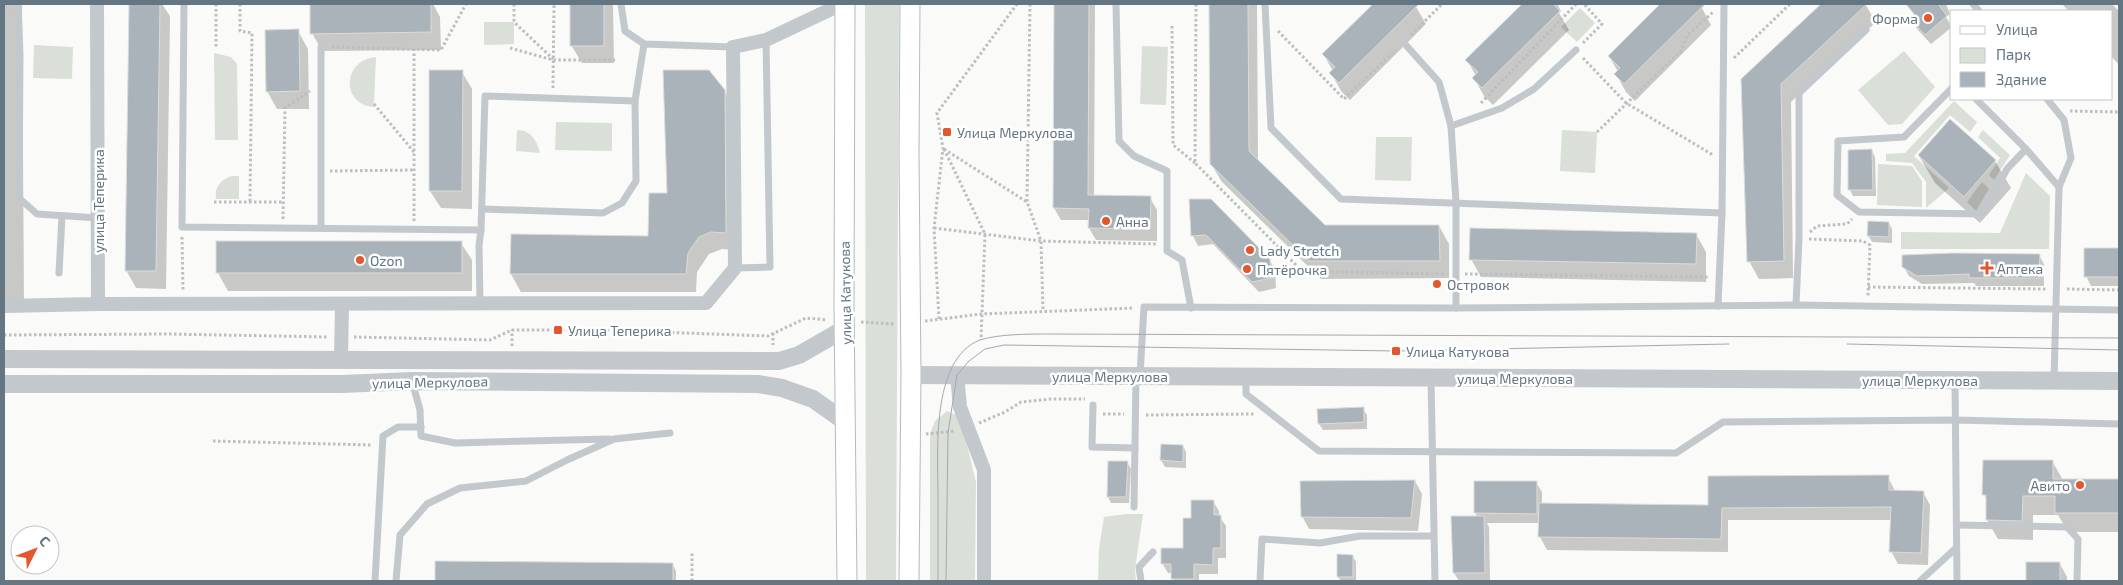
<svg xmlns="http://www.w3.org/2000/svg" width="2123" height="585" font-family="'Exo 2',sans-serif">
  <rect width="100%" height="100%" fill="#fafaf8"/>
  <g fill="#dadfd7">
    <path d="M865,4H899L896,581H866Z"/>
    <path d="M1580,8L1595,23L1577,42L1561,27Z"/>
    <path d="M484,22H514V44L484,45Z"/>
    <path d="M34,45L73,47L72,79L33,78Z"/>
    <path d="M1142,46L1168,47L1166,105L1140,104Z"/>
    <path d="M1904,51L1935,87L1902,124L1888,125L1858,90Z"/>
    <path d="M214,53L231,57L237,64L238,140H215Z"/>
    <path d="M376,57L374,104L373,107C341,104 342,60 376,57Z"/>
    <path d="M1954,101L1977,122L1970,132L1950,115L1914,156L1949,188L1926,208V182L1912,163L1886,161V154L1905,153Z"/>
    <path d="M556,122L612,123V151L555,150Z"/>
    <path d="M517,130C531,130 537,141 540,153L516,151Z"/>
    <path d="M1562,130L1597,132L1595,173L1560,171Z"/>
    <path d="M1983,130L2010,155L1994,180L1989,175L2000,158L1978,137Z"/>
    <path d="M1376,137H1412L1411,181L1375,180Z"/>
    <path d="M1878,164L1912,166L1922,181V207L1877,205Z"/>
    <path d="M2026,173L2050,196L2049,249H1901V232L2000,233Z"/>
    <path d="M232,176H239V199H216C214,187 221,179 232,176Z"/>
    <path d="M1982,182L1989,189L1976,211L1967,202Z"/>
    <path d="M947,411L960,417L976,482L975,581H930V434L935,421Z"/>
    <path d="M1127,514H1143L1135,569L1136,581H1098L1099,548L1104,517Z"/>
  </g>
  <g fill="#0003">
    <path d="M4,4H22L24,304H4Z"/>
    <path d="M130,4H162L170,16L166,289L136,288L126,270Z"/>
    <path d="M311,4H433L440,17L441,50L322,51L312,33Z"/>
    <path d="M571,4H613L614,63H582L571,45Z"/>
    <path d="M1055,4H1095L1094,196L1150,198L1157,210V241L1096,240L1089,228L1090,220H1061L1054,208Z"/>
    <path d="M1210,4H1257L1258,162L1325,226H1439L1449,244V278L1321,279L1222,182L1211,164Z"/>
    <path d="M1375,4H1417L1416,7L1426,24L1350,100L1341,91L1331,73L1333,71L1324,55Z"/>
    <path d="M1524,4H1557L1561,11L1559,13L1569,30L1493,105L1484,96L1474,78L1476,76L1467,60Z"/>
    <path d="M1662,4H1702L1704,6L1702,8L1711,25L1635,101L1626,92L1616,74L1618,72L1609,56Z"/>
    <path d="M1823,4H1865L1876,22L1791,102L1793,278L1759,279L1749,261L1742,80Z"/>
    <path d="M1908,4H1946L1950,14L1946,17L1952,27L1931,44L1918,30L1912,20L1915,15Z"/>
    <path d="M2062,4H2112L2119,11V65L2112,57V11H2069Z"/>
    <path d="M298,31L308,49L309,109H277L267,91Z"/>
    <path d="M462,72L472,89V209L441,208L430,191Z"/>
    <path d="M724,90L734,109L736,250L722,249L709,254L697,272L696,292H521L511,274L650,238L668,194Z"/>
    <path d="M1950,120L1995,161L2011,188L1980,223L1935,183L1919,156Z"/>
    <path d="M1849,151H1872L1875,157L1876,196H1853L1850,190Z"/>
    <path d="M1191,201L1269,259L1275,270L1276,288L1259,292L1213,244L1198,246L1193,236Z"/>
    <path d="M1889,223L1892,229V243L1872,242L1868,235Z"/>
    <path d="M1696,234L1706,252V282L1481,277L1471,259Z"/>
    <path d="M461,243L472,260V291H228L218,273Z"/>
    <path d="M2086,249H2119V286H2091L2086,276Z"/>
    <path d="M2039,255L2044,264V286H1976L1974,283L1922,284L1909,276L1904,267Z"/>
    <path d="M1363,409L1367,415V429L1323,430L1319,424Z"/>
    <path d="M1183,446L1186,452V468L1165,467L1161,460Z"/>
    <path d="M2052,461L2063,480H2119V532H2068L2058,515H2033V540L1998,539L1987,520V501L1984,494Z"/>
    <path d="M1127,462L1131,469L1129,503H1111L1108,497Z"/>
    <path d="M1888,477L1895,491L1923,492L1930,505L1928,565L1898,564L1891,551L1892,520H1728V552L1547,550L1540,537V523H1487L1489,527L1490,581H1459L1454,573L1453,518L1478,517L1475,513V482H1536L1542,492V505L1709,506Z"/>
    <path d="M1415,481L1422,494L1418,531L1309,529L1302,516Z"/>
    <path d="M1213,501L1219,511V516L1226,526V558H1218V574H1199V581H1174L1173,573H1168L1162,563L1184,549L1192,519Z"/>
    <path d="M1353,556L1356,562V581H1341L1338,577Z"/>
    <path d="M436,563L673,565L676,571V581H437Z"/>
    <path d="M2027,563L2060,564L2067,577V581H2027Z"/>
  </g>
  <g fill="#aab3b9" stroke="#dcdcda">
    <path d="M129,4H160L156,271H125Z"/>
    <path d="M310,4H431V32L310,34Z"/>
    <rect x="570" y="4" width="34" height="42"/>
    <path d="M1054,4H1089L1088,195L1151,196L1150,229L1088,228L1089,209L1053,208Z"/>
    <path d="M1209,4H1248L1249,151L1325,225H1439L1440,261H1309L1210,164Z"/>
    <path d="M1373,4H1419L1339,83L1329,73L1335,67L1322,54Z"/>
    <path d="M1522,4H1553L1560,11L1482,88L1472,78L1478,72L1465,60Z"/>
    <path d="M1660,4H1705L1624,84L1614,74L1620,68L1608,56Z"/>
    <path d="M1821,4H1867L1781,84L1784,261L1747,262L1741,79Z"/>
    <path d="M1906,4H1938L1947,16L1925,35L1911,20L1914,14Z"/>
    <path d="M299,29L300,91L266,92L265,30Z"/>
    <path d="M429,70H463L462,191H429Z"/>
    <path d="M663,70H709L725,90L726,233L711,232L699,237L688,253L686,274H510L511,234L648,236L649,193H667Z"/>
    <path d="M1950,119L1996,160L1964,197L1918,155Z"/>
    <path d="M1872,149L1873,190H1848V150Z"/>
    <path d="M1189,199H1211L1270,259L1271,278L1252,282L1206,235L1191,236Z"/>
    <path d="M1868,221L1889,222V237L1867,236Z"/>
    <path d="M1470,228L1697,233L1696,264L1469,260Z"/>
    <rect x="216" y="241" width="246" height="32"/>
    <rect x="2084" y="248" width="35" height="29"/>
    <path d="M1954,253L2040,254L2039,278H1969V274L1917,276L1902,267V255Z"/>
    <path d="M1364,407V422L1318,424L1317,409Z"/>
    <path d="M1161,444L1183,445V462L1160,460Z"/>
    <path d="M1983,460H2053V479H2119V513H2055V496H2023L2022,521L1986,520V495H1982Z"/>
    <path d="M1108,461H1128L1126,497H1107Z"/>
    <path d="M1889,475V490L1924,491L1921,553L1889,552L1891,507L1722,508L1721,539L1538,537L1539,503L1708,505V476Z"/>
    <path d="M1415,480L1411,518L1301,517L1300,481Z"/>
    <path d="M1474,481H1537V514L1474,513Z"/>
    <path d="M1191,500H1214V515H1221V548H1213V565L1194,564V579H1171V564H1161V548H1183V518H1191Z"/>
    <path d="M1451,516H1484L1485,573H1453Z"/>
    <path d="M1337,554L1353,555V577H1337Z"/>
    <path d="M435,561L673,563V581H435Z"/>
    <rect x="2026" y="562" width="34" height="19"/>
  </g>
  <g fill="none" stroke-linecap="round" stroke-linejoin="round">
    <g stroke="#b3babf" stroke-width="21">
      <g id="secondary">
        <path d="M845,4L844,306L847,581"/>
        <path d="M909,581L911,375L909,153L910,4"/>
      </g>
    </g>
    <g stroke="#bbbfc2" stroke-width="3" stroke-dasharray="2.5 2.5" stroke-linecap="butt">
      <path d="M216,4V48"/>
      <path d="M240,4V31L252,33L250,202"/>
      <path d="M514,4V22L553,59"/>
      <path d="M1030,4L1027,202L1041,241L1043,311"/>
      <path d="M1196,4L1195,163L1302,271L1446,274"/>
      <path d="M1172,26L1173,145L1195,163"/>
      <path d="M1278,31L1344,99L1396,50"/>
      <path d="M1411,35L1442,4"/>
      <path d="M1583,43L1602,24L1584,4"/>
      <path d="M332,47L441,50L466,4"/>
      <path d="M510,48L553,60H615"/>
      <path d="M1583,58L1626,103L1713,155"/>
      <path d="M1734,58L1790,4"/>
      <path d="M553,88L554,4"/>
      <path d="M1481,103L1576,4"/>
      <path d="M374,104L414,152"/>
      <path d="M2070,111L2119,112"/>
      <path d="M1597,132L1681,51L1687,36L1713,12"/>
      <path d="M944,149L985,234L981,340"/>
      <path d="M944,149L1027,202"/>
      <path d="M330,171L415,170"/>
      <path d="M214,202H284"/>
      <path d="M283,219L285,108L310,91"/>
      <path d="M414,221V49"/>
      <path d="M934,228L1041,241L1157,244"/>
      <path d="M1810,232L1817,226L1847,224L1852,219"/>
      <path d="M182,237L183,291"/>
      <path d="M1809,239L1863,241L1870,245L1868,297"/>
      <path d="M1465,274L1708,277"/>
      <path d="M1868,287L2046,289"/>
      <path d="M2067,289L2119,290"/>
      <path d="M939,319L934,228L943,148L937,113L1017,4"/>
      <path d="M925,321L981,314L1134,308"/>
      <path d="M861,322L894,324"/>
      <path d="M773,333V345"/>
      <path d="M4,335L169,334L328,337"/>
      <path d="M354,337L490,340L512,330H600L768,336L806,318L827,320"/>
      <path d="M512,346V330"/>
      <path d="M1103,414H1124"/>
      <path d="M1146,415L1254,414"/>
      <path d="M979,423L1005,412L1021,402L1050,399H1085"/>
      <path d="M926,434L954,431"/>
      <path d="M213,441L372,445"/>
      <path d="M692,581V553"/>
    </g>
    <g stroke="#c3c8cc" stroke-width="7">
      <path d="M18,4L20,55L19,198L37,214L98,218"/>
      <path d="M184,4L182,227L481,230L479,245L480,304"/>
      <path d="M621,4L625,31L644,44L733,47"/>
      <path d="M1116,4L1119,141L1134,156L1167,171V251L1182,260L1191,308"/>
      <path d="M1265,4L1271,128L1341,199L1722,213"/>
      <path d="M1973,4L1979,11"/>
      <path d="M1404,43L1439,82L1451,126"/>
      <path d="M321,47V228"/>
      <path d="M1952,88L1904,137L1838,141L1837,195L1859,212L1982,214L2007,169L2026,149"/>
      <path d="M1976,99L2026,149L2059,187"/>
      <path d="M2047,99L2064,120L2071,158L2059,187L2054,381"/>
      <path d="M482,209L603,213L622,203L636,181L635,101L644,44"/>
      <path d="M481,230L485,96L635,101"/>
      <path d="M735,268L770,267L766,40"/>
      <path d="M59,273L62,216"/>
      <path d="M1796,305L1799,238V93L1866,30"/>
      <path d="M1718,306L1722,213L1724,4"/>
      <path d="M1456,308V202L1451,126L1502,108L1534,89L1576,50"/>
      <path d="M1140,375L1144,307L1456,308L1796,305L2119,310"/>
      <path d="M1246,377V394L1319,451L1676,453L1723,422L1956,420L2119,424"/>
      <path d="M1431,379L1435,581"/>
      <path d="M412,381L420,410L421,436L455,443L609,439"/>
      <path d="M1955,382L1957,581"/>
      <path d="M1093,405L1092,447L1135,448"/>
      <path d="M1134,507L1136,378"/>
      <path d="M1957,525L2067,527L2078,539L2077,581"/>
      <path d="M375,581L383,436L398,427H421"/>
      <path d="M396,581L400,535L427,504L460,488L526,481L567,460L614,439L670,433"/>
      <path d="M1141,581L1139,567L1153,552"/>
      <path d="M1260,581L1262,539L1320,543L1360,536H1433"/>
      <path d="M1920,581L1956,548"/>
    </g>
    <g stroke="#c3c8cc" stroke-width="14">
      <path d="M98,304L706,303L735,268L733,47L766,40L842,4"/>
      <path d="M4,306L98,304L97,4"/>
      <path d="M341,360L342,304"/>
      <path d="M957,375L960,407L984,470V581"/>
    </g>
    <g stroke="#c3c8cc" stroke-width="18">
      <path d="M4,359L779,361L799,355L846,328"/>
      <path d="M911,375L2119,381"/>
      <path d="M4,384H342L412,381L758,384L782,388L813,399L847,423"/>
    </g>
    <use href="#secondary" stroke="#fff" stroke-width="19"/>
    <g stroke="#a2aab0" stroke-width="1">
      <path d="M1847,344L2119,350"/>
      <path d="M938,581C938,553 938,525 938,497C938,455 930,359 980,340C998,334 1030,334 1049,334L2119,338"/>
      <path d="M946,581L948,433L957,375L969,361L985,349L1004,345L1396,351L1729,344"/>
    </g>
  </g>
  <g fill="#e4572e" stroke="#fff" stroke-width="2">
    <circle cx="1928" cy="18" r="5"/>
    <rect x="942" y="127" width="10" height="10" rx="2.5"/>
    <circle cx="1106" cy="221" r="5"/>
    <circle cx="1250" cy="250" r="5"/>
    <circle cx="360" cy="260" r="5"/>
    <path d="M1984.5 260.5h5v5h5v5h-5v5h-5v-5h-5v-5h5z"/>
    <circle cx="1247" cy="269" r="5"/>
    <circle cx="1437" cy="284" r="5"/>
    <rect x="553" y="325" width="10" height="10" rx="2.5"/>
    <rect x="1391" y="346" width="10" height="10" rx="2.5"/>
    <circle cx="2080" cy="485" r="5"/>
  </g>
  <g text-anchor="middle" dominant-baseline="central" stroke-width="5" stroke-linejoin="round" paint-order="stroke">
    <g font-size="14" fill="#657683" stroke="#fff" text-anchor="start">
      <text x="1918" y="18" text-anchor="end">Форма</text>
      <text x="957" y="132">Улица Меркулова</text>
      <text x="1116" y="221">Анна</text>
      <text x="1260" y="250">Lady Stretch</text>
      <text x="370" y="260">Ozon</text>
      <text x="1997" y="268">Аптека</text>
      <text x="1257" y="269">Пятёрочка</text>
      <text x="1447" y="284">Островок</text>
      <text x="568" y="330">Улица Теперика</text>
      <text x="1406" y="351">Улица Катукова</text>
      <text x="2070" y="485" text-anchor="end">Авито</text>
    </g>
    <g font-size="14" fill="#657683" stroke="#fff">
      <text transform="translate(98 201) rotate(-90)">улица Теперика</text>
      <text transform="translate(845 293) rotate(-91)">улица Катукова</text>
      <text x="1110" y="376">улица Меркулова</text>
      <text x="1515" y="378">улица Меркулова</text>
      <text x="1920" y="380">улица Меркулова</text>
      <text transform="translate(430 382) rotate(-1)">улица Меркулова</text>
    </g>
  </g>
  <rect width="2123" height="585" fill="none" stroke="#657683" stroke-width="10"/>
  <rect x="1950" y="10" width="162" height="90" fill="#ffffff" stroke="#c1c8cd"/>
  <rect x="1960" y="26" width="25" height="8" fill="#ffffff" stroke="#c1c8cd"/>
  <text x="1996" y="35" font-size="15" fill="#657683">Улица</text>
  <rect x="1960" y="48" width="25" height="15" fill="#dadfd7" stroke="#c1c8cd"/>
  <text x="1996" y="60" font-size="15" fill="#657683">Парк</text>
  <rect x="1960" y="72" width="25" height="15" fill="#aab3b9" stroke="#c1c8cd"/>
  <text x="1996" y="85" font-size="15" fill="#657683">Здание</text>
  <g transform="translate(35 550) rotate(48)"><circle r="24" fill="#ffffff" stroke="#c1c8cd"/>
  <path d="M0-4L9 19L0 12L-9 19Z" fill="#e4572e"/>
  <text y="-8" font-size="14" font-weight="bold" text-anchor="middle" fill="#657683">С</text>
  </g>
</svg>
